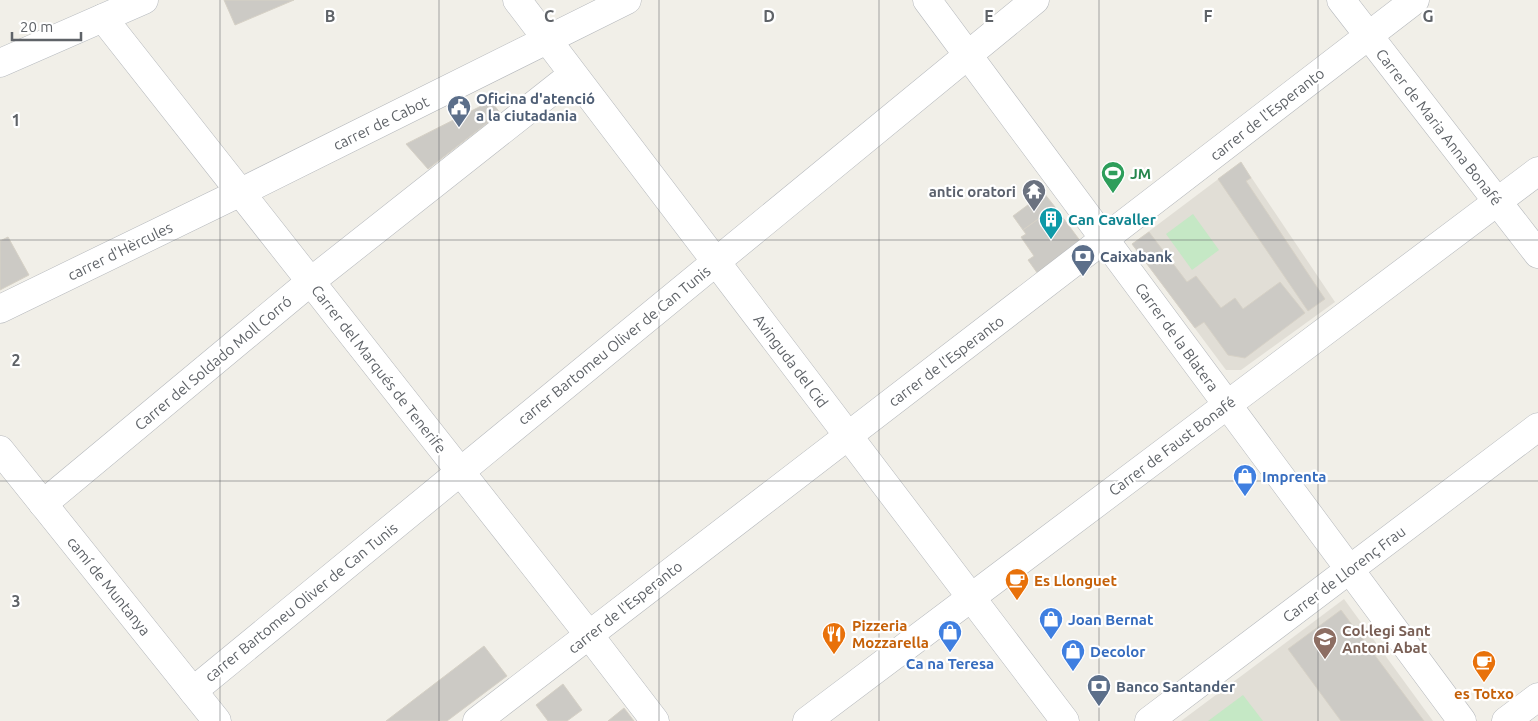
<svg xmlns="http://www.w3.org/2000/svg" width="1538" height="721" font-family="Ubuntu,sans-serif">
  <rect width="100%" height="100%" fill="#f1efe8"/>
  <g fill="#e1ded6">
    <path d="M1241,162L1335,302L1241,370H1226L1132,244Z"/>
    <path d="M1344,599L1433,721H1181Z"/>
  </g>
  <g fill="#c5e8c5">
    <path d="M1193,214L1219,250L1192,270L1166,234Z"/>
    <path d="M1243,695L1263,721H1208Z"/>
  </g>
  <g fill="#cccac5" stroke="#d6d1c6">
    <path d="M224,0H294L235,25Z"/>
    <path d="M491,101L500,113L428,169L406,144Z"/>
    <path d="M1241,162L1251,178L1246,181L1325,299L1308,311L1218,179Z"/>
    <path d="M1044,193L1055,207L1023,230L1013,216Z"/>
    <path d="M1055,207L1081,242L1038,274L1028,260L1034,256L1021,237L1026,234L1023,230Z"/>
    <path d="M1149,232L1187,282L1196,276L1221,308L1235,298L1243,309L1280,282L1305,313L1245,358L1228,355L1204,322L1195,328L1132,244Z"/>
    <path d="M8,237L29,275L0,290V241Z"/>
    <path d="M1341,610L1424,721H1341L1288,649Z"/>
    <path d="M484,646L507,676L447,721H386Z"/>
    <path d="M563,684L582,710L567,721H548L536,705Z"/>
    <path d="M624,708L634,721H608Z"/>
  </g>
  <g fill="none" stroke-linecap="round" stroke-linejoin="round">
    <g stroke="#b5b8bc" stroke-width="29">
      <g id="minor">
        <path d="M927,0L1462,721"/>
        <path d="M1341,0L1538,254"/>
        <path d="M103,18L589,635L655,721"/>
        <path d="M0,309L241,192L627,0"/>
        <path d="M43,504L310,282L572,75"/>
        <path d="M193,691L1035,0"/>
        <path d="M477,721L1415,0"/>
        <path d="M807,721L1538,171"/>
        <path d="M1149,721L1538,427"/>
        <path d="M1506,721L1538,697"/>
      </g>
    </g>
    <g stroke="#b5b8bc" stroke-width="29">
      <g id="tertiary">
        <path d="M517,0L1065,721"/>
        <path d="M0,450L217,721"/>
      </g>
    </g>
    <g stroke="#b6babf" stroke-width="29">
      <path id="secondary" d="M0,63L144,0"/>
    </g>
    <use href="#minor" stroke="#fff" stroke-width="28"/>
    <use href="#tertiary" stroke="#fff" stroke-width="28"/>
    <use href="#secondary" stroke="#fff" stroke-width="28"/>
  </g>
  <path fill="none" stroke="#5f6368" stroke-width="1" stroke-opacity="0.55" d="M220,0V721M439,0V721M659,0V721M879,0V721M1099,0V721M1318,0V721M0,240H1538M0,481H1538"/>
  <defs>
    <g id="civic-pin" transform="scale(1.25)"><path d="M0 17L-7.5 6A9.5 9.5 0 1 1 7.5 6Z" fill="#5c6f8a" stroke="#fff"/><path d="M-.6-6.5H3V-4.5H.6V-3L4-1V1h2V6H-6V1h2V-1L-.6-3ZM-1.2 2.5V6h2.4V2.5Z" fill="#fff"/></g>
    <g id="stadium-pin" transform="scale(1.25)"><path d="M0 17L-7.5 6A9.5 9.5 0 1 1 7.5 6Z" fill="#2e9e5b" stroke="#fff"/><path d="M0-5a6.5 5 0 1 0 0 10a6.5 5 0 1 0 0-10ZM-3.5-1.8h7v3.6h-7Z" fill="#fff"/></g>
    <g id="temple-pin" transform="scale(1.25)"><path d="M0 17L-7.5 6A9.5 9.5 0 1 1 7.5 6Z" fill="#6b7280" stroke="#fff"/><path d="M0-6L5-2H3V0L6.5 2.5H4V6H1.5V3h-3V6H-4V2.5H-6.5L-3 0V-2H-5Z" fill="#fff"/></g>
    <g id="building-pin" transform="scale(1.25)"><path d="M0 17L-7.5 6A9.5 9.5 0 1 1 7.5 6Z" fill="#0f9aa8" stroke="#fff"/><path d="M-4-6H4V6H1V3H-1V6H-4ZM-2.5-4.3h1.7v1.8h-1.7ZM.8-4.3h1.7v1.8H.8ZM-2.5-1h1.7V.8h-1.7ZM.8-1h1.7V.8H.8Z" fill="#fff"/></g>
    <g id="bank-pin" transform="scale(1.25)"><path d="M0 17L-7.5 6A9.5 9.5 0 1 1 7.5 6Z" fill="#5c6f8a" stroke="#fff"/><path d="M-6-4H6V4H-6ZM0-2.3a2.3 2.3 0 1 0 0 4.6a2.3 2.3 0 1 0 0-4.6Z" fill="#fff"/></g>
    <g id="shop-pin" transform="scale(1.25)"><path d="M0 17L-7.5 6A9.5 9.5 0 1 1 7.5 6Z" fill="#3f7fe0" stroke="#fff"/><path d="M-5-2.5h2.3a2.7 3.5 0 0 1 5.4 0H5L5.5 6h-11ZM-1.5-2.5h3a1.5 2.3 0 0 0-3 0Z" fill="#fff"/></g>
    <g id="cafe-pin" transform="scale(1.25)"><path d="M0 17L-7.5 6A9.5 9.5 0 1 1 7.5 6Z" fill="#e8710a" stroke="#fff"/><path d="M-5.5-4.5H6V0H3Q3 3.5 0 3.5H-2.5Q-5.5 3.5-5.5 0ZM3-3.2v2h1.7v-2ZM-6 4.5H4V6H-6Z" fill="#fff"/></g>
    <g id="restaurant-pin" transform="scale(1.25)"><path d="M0 17L-7.5 6A9.5 9.5 0 1 1 7.5 6Z" fill="#e8710a" stroke="#fff"/><path d="M-5-6h1v4h1v-4h1v4h1v-4h1v5L-1.5 .5V6h-2V.5L-5-1ZM5-6V6H3V1.5H1.5Q1.5-4 5-6Z" fill="#fff"/></g>
    <g id="school-pin" transform="scale(1.25)"><path d="M0 17L-7.5 6A9.5 9.5 0 1 1 7.5 6Z" fill="#8d6e63" stroke="#fff"/><path d="M0-5L7-2L0 1L-7-2ZM-4 1L0 2.5L4 1V4Q0 6-4 4Z" fill="#fff"/></g>
  </defs>
  <g fill-rule="evenodd">
    <use href="#civic-pin" x="459" y="107"/>
    <use href="#stadium-pin" x="1113" y="173"/>
    <use href="#temple-pin" x="1034" y="191"/>
    <use href="#building-pin" x="1051" y="219"/>
    <use href="#bank-pin" x="1083" y="256"/>
    <use href="#shop-pin" x="1245" y="476"/>
    <use href="#cafe-pin" x="1017" y="580"/>
    <use href="#shop-pin" x="1051" y="619"/>
    <use href="#shop-pin" x="950" y="632"/>
    <use href="#restaurant-pin" x="834" y="634"/>
    <use href="#school-pin" x="1325" y="639"/>
    <use href="#shop-pin" x="1073" y="651"/>
    <use href="#cafe-pin" x="1484" y="662"/>
    <use href="#bank-pin" x="1099" y="686"/>
  </g>
  <g text-anchor="middle" dominant-baseline="central" stroke-width="4.5" stroke-linejoin="round" paint-order="stroke">
    <g font-size="15" font-weight="bold" fill="#4e5e75" stroke="#fff" text-anchor="start">
      <text x="476" y="98">Oficina d'atenció<tspan x="476" dy="17">a la ciutadania</tspan></text>
      <text x="1100" y="256">Caixabank</text>
      <text x="1116" y="686">Banco Santander</text>
    </g>
    <g font-size="15" fill="#5f6368" stroke="#fff">
      <text transform="translate(1267 114) rotate(-38)">carrer de l'Esperanto</text>
      <text transform="translate(381 123) rotate(-26)">carrer de Cabot</text>
      <text transform="translate(1439 127) rotate(52)">Carrer de Maria Anna Bonafé</text>
      <text transform="translate(120 251) rotate(-26)">carrer d'Hèrcules</text>
      <text transform="translate(1177 337) rotate(54)">Carrer de la Blatera</text>
      <text transform="translate(614 345) rotate(-39)">carrer Bartomeu Oliver de Can Tunis</text>
      <text transform="translate(791 361) rotate(53)">Avinguda del Cid</text>
      <text transform="translate(946 361) rotate(-37)">carrer de l'Esperanto</text>
      <text transform="translate(213 363) rotate(-40)">Carrer del Soldado Moll Corró</text>
      <text transform="translate(379 369) rotate(52)">Carrer del Marqués de Tenerife</text>
      <text transform="translate(1172 446) rotate(-37)">Carrer de Faust Bonafé</text>
      <text transform="translate(1344 574) rotate(-37)">Carrer de Llorenç Frau</text>
      <text transform="translate(109 586) rotate(51)">camí de Muntanya</text>
      <text transform="translate(301 602) rotate(-39)">carrer Bartomeu Oliver de Can Tunis</text>
      <text transform="translate(625 607) rotate(-38)">carrer de l'Esperanto</text>
    </g>
    <g font-size="15" font-weight="bold" fill="#27864d" stroke="#fff" text-anchor="start">
      <text x="1130" y="173">JM</text>
    </g>
    <g font-size="15" font-weight="bold" fill="#5b616d" stroke="#fff" text-anchor="end">
      <text x="1016" y="191">antic oratori</text>
    </g>
    <g font-size="15" font-weight="bold" fill="#0d838f" stroke="#fff" text-anchor="start">
      <text x="1068" y="219">Can Cavaller</text>
    </g>
    <g font-size="15" font-weight="bold" fill="#366cbe" stroke="#fff" text-anchor="start">
      <text x="1262" y="476">Imprenta</text>
      <text x="1068" y="619">Joan Bernat</text>
      <text x="1090" y="651">Decolor</text>
      <text x="950" y="663" text-anchor="middle">Ca na Teresa</text>
    </g>
    <g font-size="15" font-weight="bold" fill="#c56008" stroke="#fff" text-anchor="start">
      <text x="1034" y="580">Es Llonguet</text>
      <text x="852" y="625">Pizzeria<tspan x="852" dy="17">Mozzarella</tspan></text>
      <text x="1484" y="693" text-anchor="middle">es Totxo</text>
    </g>
    <g font-size="15" font-weight="bold" fill="#785e54" stroke="#fff" text-anchor="start">
      <text x="1342" y="630">Col·legi Sant<tspan x="1342" dy="17">Antoni Abat</tspan></text>
    </g>
  </g>
  <g font-size="16" text-anchor="middle" font-weight="bold" fill="#5f6368" stroke="#fff" stroke-width="4.5" stroke-linejoin="round" paint-order="stroke">
    <text x="330" y="22">B</text>
    <text x="549" y="22">C</text>
    <text x="769" y="22">D</text>
    <text x="989" y="22">E</text>
    <text x="1208" y="22">F</text>
    <text x="1428" y="22">G</text>
    <text x="16" y="126">1</text>
    <text x="16" y="366">2</text>
    <text x="16" y="607">3</text>
  </g>
  <path d="M12 32v8h69v-8" fill="none" stroke="#5f6368" stroke-width="2.5"/>
  <text x="20" y="32" font-size="15" fill="#5f6368" stroke="#ffffff" stroke-width="4" paint-order="stroke">20 m</text>
</svg>
